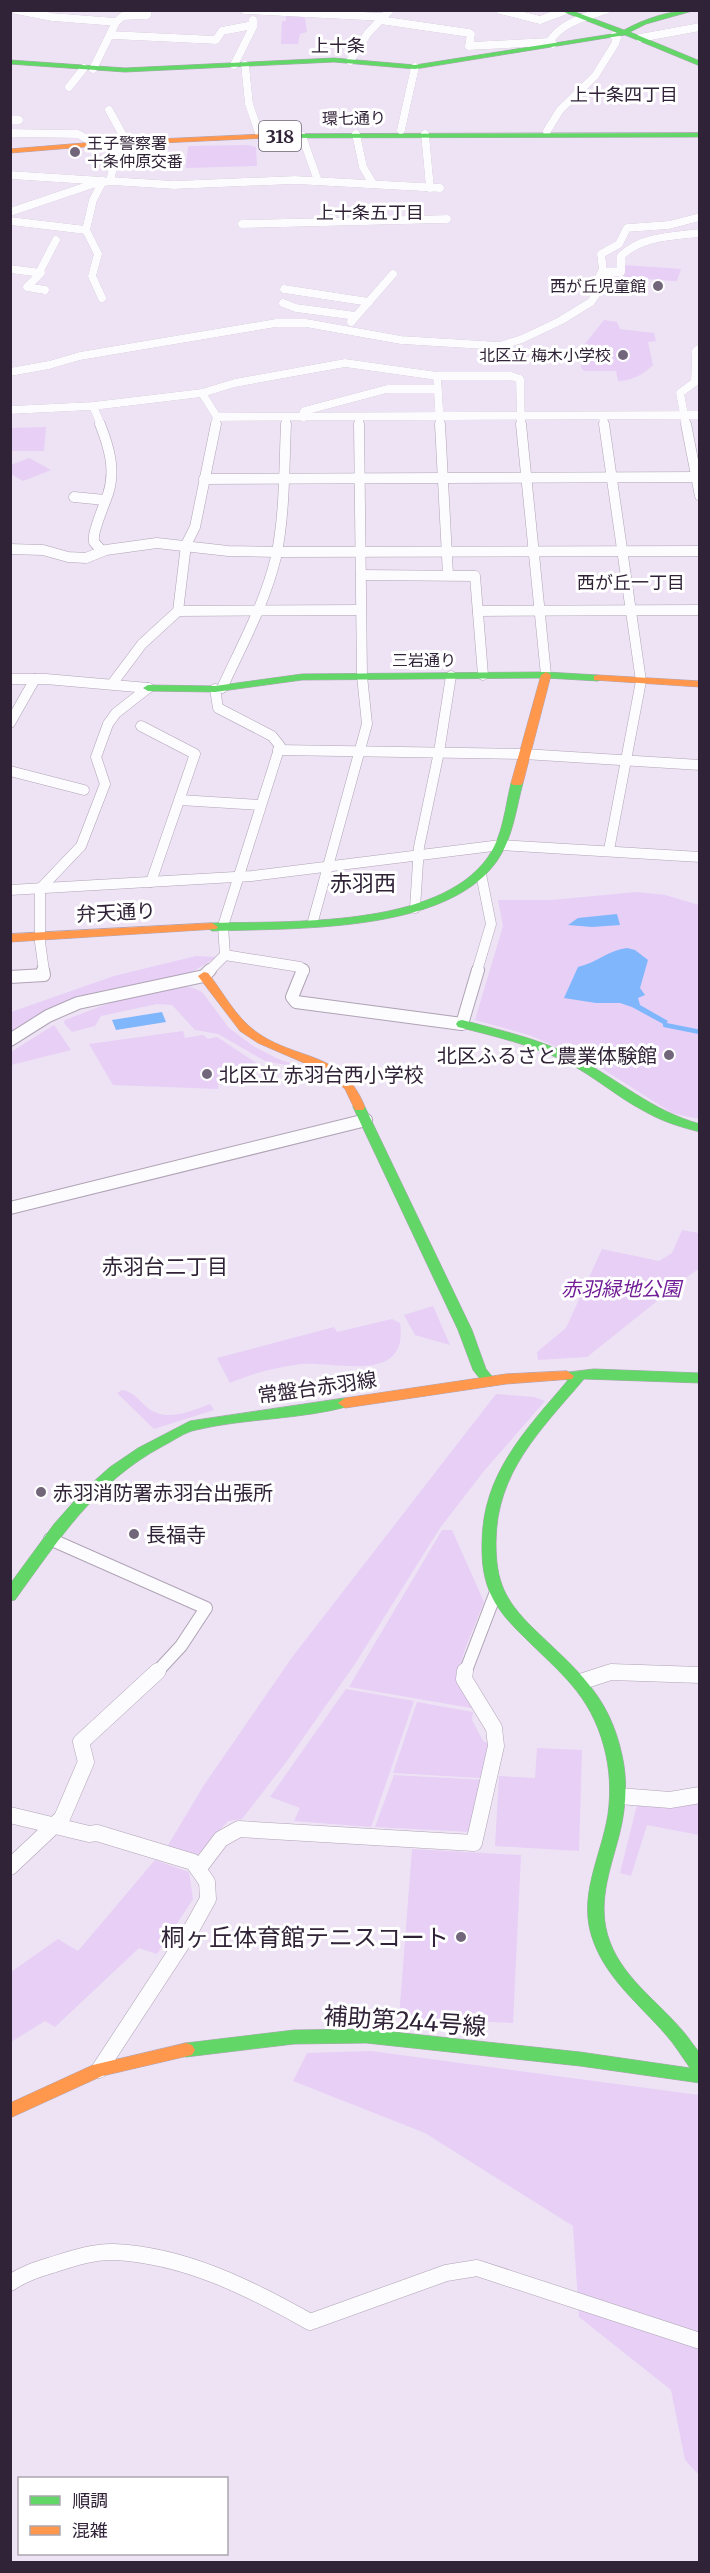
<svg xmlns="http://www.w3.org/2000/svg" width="710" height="2573" font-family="Merriweather,'Noto Sans JP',serif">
  <rect width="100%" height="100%" fill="#eee3f5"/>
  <g fill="#e7cff6">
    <path d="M286,15H301L305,18L307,32L300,34L298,44H281L282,21H286Z"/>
    <path d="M248,145L256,147L257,166L186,168L188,146Z"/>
    <path d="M623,265L681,269L677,281H672L623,277Z"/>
    <path d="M604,320L617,322L620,329L654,333L656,341L648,342L653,365C644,374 632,381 618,381L616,371H584L581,367L584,345Z"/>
    <path d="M46,427L44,451H11V428Z"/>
    <path d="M29,458L51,470L23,481L11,474V465Z"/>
    <path d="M636,892L665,895L699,905V1119L672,1113L590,1061L529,1035L475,1020L503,926L498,900H552Z"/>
    <path d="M196,956L217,957L190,973L139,984L11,1034V1013L14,1011L114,976Z"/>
    <path d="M175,987H191L202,992L229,1028L253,1046L278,1059L313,1070L265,1061L218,1034L195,1030L172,1005L157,1004L101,1016L95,1026L72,1032L64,1023L65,1020L117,1000Z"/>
    <path d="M54,1025L71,1050L11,1065V1052Z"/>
    <path d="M183,1031L185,1038L203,1035L208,1039L217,1037L258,1064L256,1072L220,1071L218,1089L113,1085L89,1044Z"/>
    <path d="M682,1230L699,1233V1269L691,1274L587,1357L538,1360L537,1352L566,1328L602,1249L659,1261L672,1253Z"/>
    <path d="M433,1306L450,1345L415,1335L404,1315Z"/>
    <path d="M392,1319L400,1323C409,1385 337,1361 301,1364C277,1367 253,1373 230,1383L217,1358L334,1327L337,1332Z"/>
    <path d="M122,1390C135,1392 139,1401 149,1409C168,1422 191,1411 210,1404L214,1410L154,1429L117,1393Z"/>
    <path d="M496,1394L534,1397L545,1401L484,1471L440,1528L355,1664L287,1761L242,1819L228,1821L196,1857L167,1847L204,1785L293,1656Z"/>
    <path d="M442,1530H452L484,1602L465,1649L457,1677L477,1709L349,1687Z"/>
    <path d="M346,1689L414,1701L371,1827L294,1821L300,1808L270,1797Z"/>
    <path d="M417,1702L473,1712L472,1720L483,1741L490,1744L480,1778L393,1773Z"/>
    <path d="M537,1748L582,1750L579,1851L495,1846L499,1776L535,1778Z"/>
    <path d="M394,1775L484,1780L471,1832L375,1827Z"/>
    <path d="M699,1803V1835L647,1825L631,1876L620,1873L637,1805Z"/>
    <path d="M412,1849L521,1855L513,2023L399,2018Z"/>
    <path d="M155,1860L189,1872L193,1899L157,1954L139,1948L55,2027L45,2021L11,2042V1972L58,1939L78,1951Z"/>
    <path d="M371,2051L699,2095V2475L685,2460L671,2390L579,2317L573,2226L425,2133L293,2081L307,2053Z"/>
  </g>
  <g fill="#7fb6fc">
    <path d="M617,914L620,925L592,927L568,925L578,918Z"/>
    <path d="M627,948L635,950L648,960L640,988L645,995L638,998L640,1005L668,1021L665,1025L632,1007L620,1003H596L564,998L578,967C596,963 609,950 627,948Z"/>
    <path d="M162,1012L166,1022L116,1030L112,1020Z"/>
  </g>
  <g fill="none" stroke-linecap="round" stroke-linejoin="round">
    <path stroke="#7fb6fc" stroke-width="4.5" d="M665,1025L700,1032"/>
    <g stroke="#afa4b5" stroke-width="8">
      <g id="street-far3">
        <path d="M16,10L52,17L116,22"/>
        <path d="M245,10L383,17"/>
        <path d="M500,10L540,20L564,11"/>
        <path d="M380,20L469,33L471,34L469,46L549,42"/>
        <path d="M111,35L216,40L222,31L253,25"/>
        <path d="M640,38L700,27"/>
        <path d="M553,44L549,42C562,22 585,17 606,10"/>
        <path d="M350,61L368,33L390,10"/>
        <path d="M234,65L253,27V20"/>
        <path d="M245,65L249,104L259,133"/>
        <path d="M93,69L116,22L123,16L147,15L148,10"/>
        <path d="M69,87L84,68"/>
        <path d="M109,110L124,137"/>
        <path d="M10,120H19"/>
        <path d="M401,130L415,67"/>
        <path d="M547,131L560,110L595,76L615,44L617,38L614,36"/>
        <path d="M10,133L78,134L87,139"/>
        <path d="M356,134L363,167L373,184"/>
        <path d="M425,134L430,188"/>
        <path d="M302,136L318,181"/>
        <path d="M10,175L103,181L93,200L86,230L98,254L92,276L102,298"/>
        <path d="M110,181L174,185L295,180L440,188"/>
        <path d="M10,212L93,184L110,181L119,141"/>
        <path d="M10,221L86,230"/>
        <path d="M242,224L447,219"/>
        <path d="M10,269L41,273L27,287L45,290"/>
        <path d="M602,272H621V256C642,236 673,236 700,233"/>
        <path d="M39,273L56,240"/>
        <path d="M284,289L369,302"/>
        <path d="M283,303L296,308L356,316"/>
        <path d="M351,322L393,274"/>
        <path d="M10,372L49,365L80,356L276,323H306L401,340L500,346L522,339L560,321L591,302L597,293L596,282L603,270L601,254L619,244L627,228L669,225L700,217"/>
        <path d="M437,376L440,425"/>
        <path d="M202,393L217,417L215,425"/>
        <path d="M93,406L101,425"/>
        <path d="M10,410L93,406L202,393L235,383L345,363L437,376H511L520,379L521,425"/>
        <path d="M603,416L604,425"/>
        <path d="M217,417L700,415"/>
        <path d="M303,417L304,411L387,389H437"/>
        <path d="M359,417V425"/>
        <path d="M286,425V417"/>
        <path d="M686,425L680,393L695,382L696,351L700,348"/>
      </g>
    </g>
    <g stroke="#afa4b5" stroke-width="11">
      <g id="street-far2">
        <path d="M100,424C109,447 116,470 108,494C103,508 97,521 94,535V542L102,551"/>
        <path d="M440,424L448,575"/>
        <path d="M521,424L546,675"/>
        <path d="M604,424L641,681L609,850"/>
        <path d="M686,424L700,496"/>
        <path d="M204,479L700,477"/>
        <path d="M74,497L105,500"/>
        <path d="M10,549L43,550L68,557L86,558L106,550L157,543L228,551L276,552L700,551"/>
        <path d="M361,575L475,576L483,675"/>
        <path d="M178,611L360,610"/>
        <path d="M478,611L700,610"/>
        <path d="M10,679H46L148,688"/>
        <path d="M112,684L142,644L178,611L186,545L195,527L216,424"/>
        <path d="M222,688C242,645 265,603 276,557C285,514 284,468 286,424"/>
        <path d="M215,689L218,708L272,736L280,746L223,926L225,955"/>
        <path d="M10,723L35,679"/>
        <path d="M141,726L195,754L151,882"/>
        <path d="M278,750L524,754L700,765"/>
        <path d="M10,771L84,790"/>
        <path d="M180,800L259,805"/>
        <path d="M10,890L252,876L501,845L700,857"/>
        <path d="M415,908L419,847L439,752L451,676"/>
        <path d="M313,921L367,724L362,676L359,424"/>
        <path d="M44,971L40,942V889L81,846L105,784L96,757L108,724L116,713L148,688"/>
        <path d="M209,971L225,955L300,967L304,971"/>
        <path d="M477,971L491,924L481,874"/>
      </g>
    </g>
    <g stroke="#afa4b5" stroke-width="14">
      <g id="street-far1">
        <path d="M303,970L292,997L296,1002L462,1024L478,970"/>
        <path d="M10,977L44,975L43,970"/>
        <path d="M10,1040L48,1016L78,1003L204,976L210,970"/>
        <path d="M10,1208L366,1120"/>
        <path d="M50,1539L206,1608L181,1646L156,1673"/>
        <path d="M465,1673L496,1592"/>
        <path d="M609,1673H626"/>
      </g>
    </g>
    <g stroke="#afa4b5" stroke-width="17">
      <g id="street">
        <path d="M580,1682L611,1672L700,1675"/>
        <path d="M619,1796L670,1800L700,1795"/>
        <path d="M10,1815L89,1834L97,1833L193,1862L207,1882L208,1899L192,1928L99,2070"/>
        <path d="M10,1867L62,1818L86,1762L81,1742L158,1671"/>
        <path d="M199,1868L221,1839L239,1829L474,1843L496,1746L494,1728L464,1679L465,1671"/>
        <path d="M10,2283C23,2274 36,2270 52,2265C71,2259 94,2251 114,2252C184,2255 250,2288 310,2322L446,2273L477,2268L700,2341"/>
      </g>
    </g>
    <g stroke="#afa4b5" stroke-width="1">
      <g id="fast">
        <path d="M559,10H570L624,30C646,18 671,10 696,10L646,24L630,32L700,61V66L625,35L415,69L334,62L125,72L10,64V60L125,68L334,58L415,65L618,33Z"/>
        <path d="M700,133V137L264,138L260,136L264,134Z"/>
        <path d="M546,672L598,675L603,678L598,681L546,678L302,680L215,692L148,691L143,688L148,685L215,686L302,674Z"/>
        <path d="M517,780L523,783C516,809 513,838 497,861C446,934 292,928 212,931L206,927L212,923C290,921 438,928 488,857C503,836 505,807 511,783Z"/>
        <path d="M462,1020C500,1030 540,1039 575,1057C618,1079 652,1111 700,1124V1132C680,1127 661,1121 644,1111C617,1097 594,1076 566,1062C532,1045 494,1036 458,1027L456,1024L458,1021Z"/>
        <path d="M359,1103L365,1107L472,1330L486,1369L496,1381L494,1384H484L473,1370L458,1330L353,1107Z"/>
        <path d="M594,1369L700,1373V1383L584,1379C541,1430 496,1472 496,1543C496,1582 505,1600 532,1627C574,1668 609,1693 622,1755C628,1781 626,1809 619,1836C610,1871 596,1905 610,1942C625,1982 666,2007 690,2040C693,2045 699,2050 700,2056C701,2064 700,2074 700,2083L580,2066L366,2043L294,2044L186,2057L180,2055L177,2050L180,2045L186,2043L294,2030L366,2029L580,2052L690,2068C682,2057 675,2045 666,2035C640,2005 608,1980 594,1943C576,1898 601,1858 608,1814C611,1792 610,1769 604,1747C590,1694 560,1673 523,1636C494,1608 481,1586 482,1544C482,1474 525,1431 568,1380L562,1379L560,1376L562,1373Z"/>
        <path d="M345,1398L350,1400L352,1403L350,1406C300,1420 246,1418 196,1430C185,1432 173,1441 163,1446C96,1482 59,1539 15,1600L10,1601V1584L54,1524L84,1490L110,1467L138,1448L190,1421Z"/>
      </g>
    </g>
    <g stroke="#afa4b5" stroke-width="1">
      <g id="slow">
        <path d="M264,134H267V138L96,146L10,153V149L96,142Z"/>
        <path d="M546,672L551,675L523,783L521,785H513L511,783L541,675Z"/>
        <path d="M598,675L700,681V687L594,680V676Z"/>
        <path d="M212,923L218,927L216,929L10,942V934Z"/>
        <path d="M204,972L208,973C223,992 235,1016 255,1031C297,1062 342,1049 365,1107L363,1110H355L345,1089L325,1072L258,1043L240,1031L198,976Z"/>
        <path d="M567,1371L574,1376L572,1379L506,1384L345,1408L338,1403L345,1398L506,1374Z"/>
        <path d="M186,2043L192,2045L195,2050L192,2055L102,2076L10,2118V2103L93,2065Z"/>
      </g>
    </g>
    <use href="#street-far3" stroke="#fcfbfe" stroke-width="8"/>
    <use href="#street-far2" stroke="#fcfbfe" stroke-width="10"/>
    <use href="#street-far1" stroke="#fcfbfe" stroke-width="12"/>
    <use href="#street" stroke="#fcfbfe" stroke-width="16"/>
    <use href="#fast" fill="#63d668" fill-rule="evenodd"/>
    <use href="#slow" fill="#ff974d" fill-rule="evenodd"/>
  </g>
  <g fill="#72667a" stroke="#fff" stroke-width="2">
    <circle cx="75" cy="152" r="6"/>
    <circle cx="658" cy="286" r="6"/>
    <circle cx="623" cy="355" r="6"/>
    <circle cx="669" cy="1055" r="6"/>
    <circle cx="207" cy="1074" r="6"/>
    <circle cx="41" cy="1492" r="6"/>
    <circle cx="134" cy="1534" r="6"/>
    <circle cx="461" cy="1937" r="6"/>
  </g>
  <g text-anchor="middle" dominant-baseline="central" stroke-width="6" stroke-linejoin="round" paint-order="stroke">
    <g font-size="16" fill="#302337" stroke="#fff">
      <text transform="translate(354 118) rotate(-1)">環七通り</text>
      <text x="424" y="660">三岩通り</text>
    </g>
    <g font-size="16" fill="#302337" stroke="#fff" text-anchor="end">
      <text x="87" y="143" text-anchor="start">王子警察署<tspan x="87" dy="18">十条仲原交番</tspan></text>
      <text x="646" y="286">西が丘児童館</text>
      <text x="611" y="355">北区立 梅木小学校</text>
    </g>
    <g font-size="18" fill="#302337" stroke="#fff">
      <text x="338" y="45">上十条</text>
    </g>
    <g font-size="18" fill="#302337" stroke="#fff">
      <text x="624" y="94">上十条四丁目</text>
      <text x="370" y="212">上十条五丁目</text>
      <text x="631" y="582">西が丘一丁目</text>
    </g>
    <rect fill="#fff" stroke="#6e6573" stroke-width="1.5" x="259" y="121" width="42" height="30" rx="4.5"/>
    <g font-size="18" font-weight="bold" fill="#302337">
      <text x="280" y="136">318</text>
    </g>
    <g font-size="20" fill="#302337" stroke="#fff">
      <text transform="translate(116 912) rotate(-3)">弁天通り</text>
      <text transform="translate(317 1387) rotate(-8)">常盤台赤羽線</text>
    </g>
    <g font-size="20" fill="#302337" stroke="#fff" text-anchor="start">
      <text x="657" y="1055" text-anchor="end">北区ふるさと農業体験館</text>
      <text x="219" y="1074">北区立 赤羽台西小学校</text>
      <text x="53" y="1492">赤羽消防署赤羽台出張所</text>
      <text x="146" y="1534">長福寺</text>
    </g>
    <g font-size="20" font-style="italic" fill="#721e97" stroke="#fff">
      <text x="621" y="1288">赤羽緑地公園</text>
    </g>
    <g font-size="21" fill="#302337" stroke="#fff">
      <text x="165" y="1266">赤羽台二丁目</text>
    </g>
    <g font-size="22" fill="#302337" stroke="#fff">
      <text x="363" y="883">赤羽西</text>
    </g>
    <g font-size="24" fill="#302337" stroke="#fff" text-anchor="end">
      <text x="449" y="1937">桐ヶ丘体育館テニスコート</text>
    </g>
    <g font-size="24" fill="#302337" stroke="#fff">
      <text transform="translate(405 2021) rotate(4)">補助第244号線</text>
    </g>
  </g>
  <rect width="710" height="2573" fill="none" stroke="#302337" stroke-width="24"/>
  <rect x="18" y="2477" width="210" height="78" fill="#ffffff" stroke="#aca7af" stroke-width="1.5"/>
  <rect x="30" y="2496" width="30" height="9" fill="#63d668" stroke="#aca7af" stroke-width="1.5"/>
  <text x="72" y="2507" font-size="18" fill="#302337">順調</text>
  <rect x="30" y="2526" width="30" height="9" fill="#ff974d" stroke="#aca7af" stroke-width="1.5"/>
  <text x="72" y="2537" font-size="18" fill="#302337">混雑</text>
</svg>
